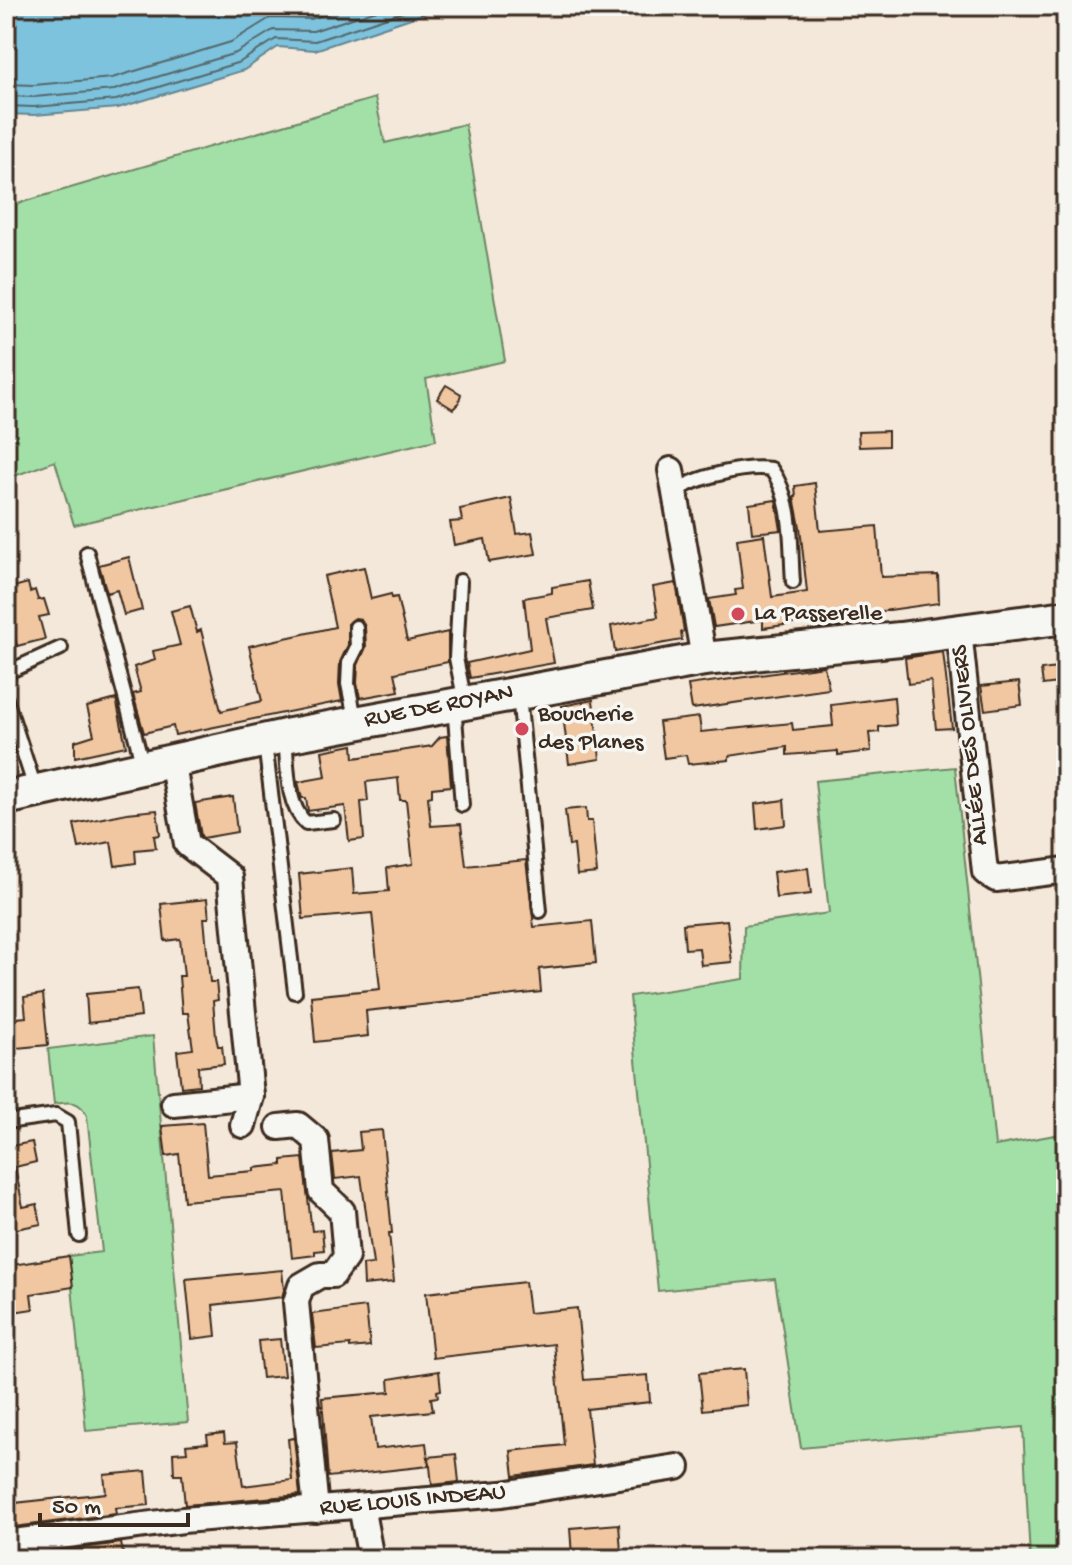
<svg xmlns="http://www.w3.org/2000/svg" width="1072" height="1565" font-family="'Gochi Hand',sans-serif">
  <rect width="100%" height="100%" fill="#f4e8da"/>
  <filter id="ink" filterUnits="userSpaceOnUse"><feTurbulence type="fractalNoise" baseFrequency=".0125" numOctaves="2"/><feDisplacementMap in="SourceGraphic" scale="16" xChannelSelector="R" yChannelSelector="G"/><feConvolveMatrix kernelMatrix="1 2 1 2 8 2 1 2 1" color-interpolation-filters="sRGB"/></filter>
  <g filter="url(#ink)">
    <g fill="#a2e0a8" stroke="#6e8563" stroke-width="2">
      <path d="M375,98L385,143L465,124L505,361L426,379L436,440L74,525L55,461L6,479V207Z"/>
      <path d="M955,767L995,1146L1066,1133V1559H1030L1023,1427L801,1448L775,1279L658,1291L630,996L743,979L744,926L829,913L815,781Z"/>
      <path d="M153,1036L188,1422L86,1431L69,1256L102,1252L87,1116C79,1099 70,1102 54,1104L48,1049Z"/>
    </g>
    <path fill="#7dc3de" stroke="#638691" stroke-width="2" d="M6,6H447L315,50L278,47L244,70L118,108L34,115L6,114Z"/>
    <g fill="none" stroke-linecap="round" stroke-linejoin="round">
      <g stroke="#55676b" stroke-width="2">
        <path d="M6,84L34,85L112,78L231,42L270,18L311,19L351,6"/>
        <path d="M6,96L34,97L114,90L236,53L273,30L313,31L389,6"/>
        <path d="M6,106L34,107L116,100L240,62L276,39L315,41L421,6"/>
      </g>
    </g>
    <g fill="#f1c7a1" stroke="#3b2a1e" stroke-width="2">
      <path d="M446,385L461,394L458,404L453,409L437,399Z"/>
      <path d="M888,431V446L859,447L858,432Z"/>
      <path d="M815,483L820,531L877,526L881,577L938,575L939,603L763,628V620L714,627L709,599L736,595L735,590L743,589L737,539L764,535L772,597L807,592L800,527L794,497H796L795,486Z"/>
      <path d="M511,498L517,534L532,532L536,554L489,562L485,539L454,545L450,522L462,521L460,509Z"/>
      <path d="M776,500L781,530L752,533L749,504Z"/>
      <path d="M129,557L142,610L124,615L117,590L107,593L99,565Z"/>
      <path d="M364,567L371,599L391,594L392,598L397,597L407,641L448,632V662L395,673L399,691L360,698L357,683L358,665L366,647L365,627L361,619L355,618L348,624V645L340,662L339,684L342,701L175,735L173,726L144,733L133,694L141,692L134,667L155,660L153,651L180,645L171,611L190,606L197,632L201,630L221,711L262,701L249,646L335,627L324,576Z"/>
      <path d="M588,581L593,610L546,618L554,663L470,678L467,663L530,649L524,598L552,593V587Z"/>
      <path d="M28,583L30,592L35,590L38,600L44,599L49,615L39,617L45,639L17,646L11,625L6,626V589Z"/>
      <path d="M676,583L684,631L681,632L682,640L615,652L611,626L658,617L653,587Z"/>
      <path d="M943,652L952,728L936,729L931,681L908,684L905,658Z"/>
      <path d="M824,666L829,689L692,709L688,685Z"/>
      <path d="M1066,667V682L1043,685L1041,670Z"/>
      <path d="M1019,682L1022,705L985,710L981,686Z"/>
      <path d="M894,697L896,725L879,727V732L869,733L871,751L838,755V751L787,755V747L729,756V760L688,764L686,755L664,758L659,722L699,717L701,732L792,723L793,730L833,726L831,705Z"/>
      <path d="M116,699L126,746L75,757V741L94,735L87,707Z"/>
      <path d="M593,700L600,759L569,764L562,706Z"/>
      <path d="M447,736L451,786L432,788V796L428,797L431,826L461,824L466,866L526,860L534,927L592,921L596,963L539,969L541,992L366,1011L368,1036L315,1042L311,996L380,989L372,913L303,919L299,874L352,868L354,894L389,891L387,868L413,864L406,800H400L398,778L366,782L368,801L361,802L364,839L349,841L345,806L308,811L306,798H302L298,782L326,777L322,751L353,745L354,758L432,746L440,737Z"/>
      <path d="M233,797L237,832L203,838L201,836L195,803Z"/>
      <path d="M784,800L786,825L757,829L755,804Z"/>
      <path d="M586,808L587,821H592L597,873L577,875L574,845L569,846L565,810Z"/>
      <path d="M157,810L160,835L154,836L156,848L135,850L136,863L115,866L111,842L79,848L74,824L127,813Z"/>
      <path d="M808,868L811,894L776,898L773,872Z"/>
      <path d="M207,899L209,918H204L210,982H216L218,1000L213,1001L216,1037L218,1046H222L224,1064L198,1067L199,1085L181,1087L177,1051L193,1049L188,1013H182L179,976H184L180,939L165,941L161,904Z"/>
      <path d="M727,920L732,962L701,965L699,948L685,949L683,924Z"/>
      <path d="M138,989L141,1017L88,1023L86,994Z"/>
      <path d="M43,994L48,1045L6,1049V1019L26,1017L24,997Z"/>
      <path d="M203,1123L208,1175L254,1171V1168L282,1165V1160L303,1158L312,1231L322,1230L324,1250L315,1251V1255L292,1258L285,1192L184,1201L179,1154L166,1156L162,1126Z"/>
      <path d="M382,1130L392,1233H389L394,1282L364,1285L363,1265L373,1264L361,1176L335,1179L332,1153L361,1150L359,1132Z"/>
      <path d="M32,1142L36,1162L15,1167L23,1207L37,1204L41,1224L6,1231V1147Z"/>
      <path d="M69,1256L73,1287L31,1294L33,1309L6,1313V1266Z"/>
      <path d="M282,1270L284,1290L282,1297L213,1305L216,1336L192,1339L186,1279Z"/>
      <path d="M525,1282L529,1313L577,1308L584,1380L648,1375L650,1402L587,1409L593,1465L514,1476L511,1451L564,1445L554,1344L433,1358L426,1293Z"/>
      <path d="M366,1307L370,1346L350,1348V1345L316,1348L312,1314Z"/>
      <path d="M280,1339L284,1376L262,1378L258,1341Z"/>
      <path d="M744,1369L747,1405L703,1410L699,1373Z"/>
      <path d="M439,1371L441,1390L437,1391L438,1397L431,1398L433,1411L371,1417L375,1449L426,1443L429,1466L328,1477L322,1398L390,1392L389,1379Z"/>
      <path d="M224,1433L225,1443L237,1442L243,1486L292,1480L288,1439L294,1438L300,1495L185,1505L182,1475H174L173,1453L187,1452L186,1445L208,1443L207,1435Z"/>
      <path d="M456,1454L459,1482L432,1485L429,1457Z"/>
      <path d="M146,1471L149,1505L115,1508L116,1514L6,1528V1504L106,1493L104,1475Z"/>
      <path d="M619,1524L621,1552L572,1556L570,1528Z"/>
      <path d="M121,1543L124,1559H6V1558Z"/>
    </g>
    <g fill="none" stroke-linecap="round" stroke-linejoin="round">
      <g stroke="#3b2a1e" stroke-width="18">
        <g id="service">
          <path d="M675,492C695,477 746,465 771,469C794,500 790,544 793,582"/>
          <path d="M87,553L143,766"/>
          <path d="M460,581L456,658L465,702"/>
          <path d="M356,627L357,647L349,663L348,684L356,723"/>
          <path d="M6,677L8,672L61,648"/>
          <path d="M519,695L540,911"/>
          <path d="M6,699L36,791"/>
          <path d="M454,705L462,805"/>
          <path d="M285,736C288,764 285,803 306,823L334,820"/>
          <path d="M265,743L295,992"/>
          <path d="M6,1122L56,1115L68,1122L79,1235"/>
        </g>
      </g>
      <g stroke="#3b2a1e" stroke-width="30">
        <g id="minor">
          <path d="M671,470L704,659"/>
          <path d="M959,631L985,872L996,879L1066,870"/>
          <path d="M172,760L187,844L230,877L251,1096L243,1125"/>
          <path d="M174,1104L251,1096"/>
          <path d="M279,1127L298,1125L316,1140L321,1191L342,1211L346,1257L333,1275H320L301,1286L296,1302L316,1510"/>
          <path d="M361,1506L371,1559"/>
          <path d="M6,1543L183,1520L502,1494L677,1467"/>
        </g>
      </g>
      <g stroke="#3b2a1e" stroke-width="38">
        <path id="secondary" d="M6,798L285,736L704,659L900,639L1066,617"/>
      </g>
      <use href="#service" stroke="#f6f6f2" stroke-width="12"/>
      <use href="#minor" stroke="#f6f6f2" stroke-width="24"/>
      <use href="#secondary" stroke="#f6f6f2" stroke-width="32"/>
    </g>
  </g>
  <g fill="#d1495b" stroke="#f6f6f2" stroke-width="3">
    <circle cx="738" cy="614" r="8"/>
    <circle cx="522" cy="729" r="8"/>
  </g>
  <g text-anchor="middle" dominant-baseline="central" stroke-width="7" stroke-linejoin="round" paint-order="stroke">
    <g font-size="24" fill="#3b2a1e" stroke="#f6f6f2" text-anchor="start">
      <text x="754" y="614">La Passerelle</text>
      <text x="538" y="715">Boucherie<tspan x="538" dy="28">des Planes</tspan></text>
    </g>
    <g font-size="24" fill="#3b2a1e" stroke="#f6f6f2">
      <text transform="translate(439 707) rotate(-11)">RUE DE ROYAN</text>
      <text transform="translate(971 745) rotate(-96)">ALLÉE DES OLIVIERS</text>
      <text transform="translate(413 1501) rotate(-5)">RUE LOUIS INDEAU</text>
    </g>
  </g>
  <rect width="1072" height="1565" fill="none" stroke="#f6f6f2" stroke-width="32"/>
  <rect x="16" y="16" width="1040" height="1533" fill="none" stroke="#3b2a1e" stroke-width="3" filter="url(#ink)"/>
  <path d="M40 1513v12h148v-12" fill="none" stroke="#3b2a1e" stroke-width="4"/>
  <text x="52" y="1513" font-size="24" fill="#3b2a1e" stroke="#f6f6f2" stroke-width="6" paint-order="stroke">50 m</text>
</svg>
